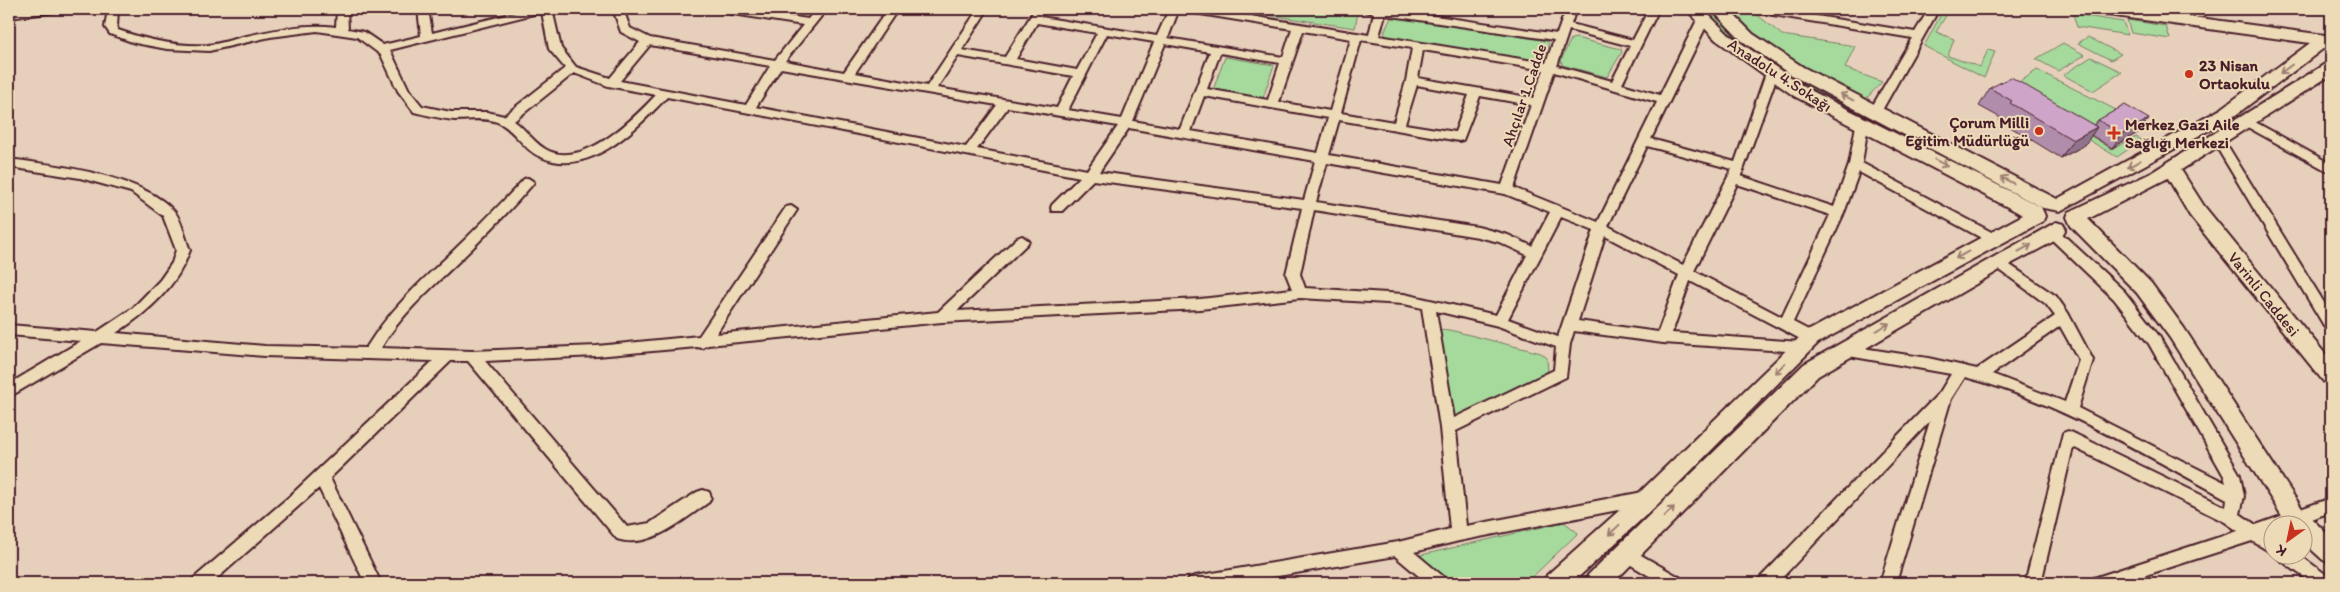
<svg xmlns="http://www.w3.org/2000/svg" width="2340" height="592" font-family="Itim,sans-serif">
  <rect width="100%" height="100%" fill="#e7d0bb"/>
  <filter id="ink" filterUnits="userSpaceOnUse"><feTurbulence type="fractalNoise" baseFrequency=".02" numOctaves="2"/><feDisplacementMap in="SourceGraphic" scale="10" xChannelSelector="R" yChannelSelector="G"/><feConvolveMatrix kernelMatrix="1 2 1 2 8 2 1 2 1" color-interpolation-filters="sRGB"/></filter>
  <g filter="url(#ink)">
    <g fill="#a5da9c" stroke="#787c64">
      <path d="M1227,9H1338L1358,12L1355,28Z"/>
      <path d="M1698,9H1714L1738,32L2023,196L2020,200L1834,107L1712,25Z"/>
      <path d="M1725,9L1755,13L1782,35L1855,46L1845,68L1882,82L1864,101C1814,76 1766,48 1725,9Z"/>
      <path d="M1944,9H1950L1936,32L1954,39L1948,56L1980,67L1988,50L1995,52L1984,78L1924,46Z"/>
      <path d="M2073,14L2123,22L2128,35L2077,27Z"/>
      <path d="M1392,16L1547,41L1549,44L1544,60L1536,61L1386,36L1384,32Z"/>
      <path d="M2127,20L2166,26L2170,39L2131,33Z"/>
      <path d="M2088,37L2121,54L2111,60L2078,43Z"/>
      <path d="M1576,38L1621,49L1622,52L1607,77L1562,65L1561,60L1571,39Z"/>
      <path d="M2063,43L2085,55L2058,71L2036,59Z"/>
      <path d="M1225,57L1274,65L1263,98L1213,90Z"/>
      <path d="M2091,57L2122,72L2093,91L2063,75Z"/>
      <path d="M2037,70L2128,116L2089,135L2112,149L2136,137L2142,140L2117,157L2007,91Z"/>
      <path d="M1437,329L1450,330L1541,353L1547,358L1548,372L1459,416L1453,417Z"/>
      <path d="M1564,522L1578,533L1526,583H1448L1417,556Z"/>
    </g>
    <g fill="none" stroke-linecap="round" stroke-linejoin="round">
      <g stroke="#4a1f2b" stroke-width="4">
        <g id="street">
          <path d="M32,9H61L56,12L9,18V12Z"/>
          <path d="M108,9H118L117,27L118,30C147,40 178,47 208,45C219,44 231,40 242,37C273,30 305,23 336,27L337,9H347L348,29L364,32L383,45L421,36L418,9H428L432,33L531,9H552L561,48L576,67L610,78L640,42L621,32L613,9H623L630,28L650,38L775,60L803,25L720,12L715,9H740L808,19L816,9H827L785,61L844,72L888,9H898L855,73L927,86L978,9H988L962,50L1005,57L1035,9H1045L1041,17L1157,36L1169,9H1179L1168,38L1283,57L1292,29L1188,12L1183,9H1207L1369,35L1374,13L1364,11L1363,9H1388L1557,34L1566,9H1576L1571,24L1633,40L1649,9H1659L1622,84L1660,95L1697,20L1703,17L1709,20L1651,139L1735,162L1766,73L1772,69L1776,70L1778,73L1741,176L1834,207L1849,165L1856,125L1862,121L1868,125L1862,163L1997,235L1999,238L1992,243L1987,241L1859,172L1844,213L1793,322L1816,334L1818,338L1816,342H1806L1690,281L1672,333L1801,342L1806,343L1808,347L1806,351L1801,352L1663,343L1574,331L1570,344L1566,377L1456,431L1466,526L1648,491L1654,493L1656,498L1654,503L1459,541L1414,552L1445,578L1447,583H1427L1395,556L1237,583H1187L1189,578L1195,576L1398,542L1450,529L1440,428L1422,308L1404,304L1300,298L1200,309L942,322L708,345L702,348L697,347L597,356L485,361L627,527L650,523L697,492L703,490L709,492L711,497L709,502C684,519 650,550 617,539L468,361H451L330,478L381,583H365L319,488L212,583H192L194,578L290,496L433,361L265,356L101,343L9,397V384L81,341L9,335V325L97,332L133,308L160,280L172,263L176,250L163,216L131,192L80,178L9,167V159C55,165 142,175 174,211C182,220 185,239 190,250C177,287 148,312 116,333L265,346L366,348C388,312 417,285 448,256C474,231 499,206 524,179L528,178L534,182L532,185C507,214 480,241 452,268C426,293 399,317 381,348L472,351L597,346L699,336L786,207L791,206L797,210L716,334L938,312L1017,238L1022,236L1029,241L1027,244L957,311L1200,299L1292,289L1286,274L1302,208L1093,180L1062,211H1052L1051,208L1052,205L1080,177L667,97C637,128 589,179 541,157C523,150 515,129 497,122C484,117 469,120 455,120C441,119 427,115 414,112L398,91L381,55L357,37L317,31L270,37L209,51L167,49L135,43L110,34L105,27ZM542,12L549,49L565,68L504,116L487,112H451L422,106L409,90L390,50ZM1385,15L1554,40L1546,63L1379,36ZM1037,23L1097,33L1077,70L1016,59ZM1569,30L1630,46L1612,81L1557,66ZM1303,31L1351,39L1330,111L1279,102ZM1107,34L1154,42L1122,119L1068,110ZM1361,40L1412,48L1406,81L1394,122L1341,113ZM1165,44L1210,52L1180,129L1133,121ZM650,45L770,66L746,105L620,81ZM1423,50L1544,70L1533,98L1418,78ZM1220,53L1280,63L1268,100L1207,89ZM958,56L1073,76L1057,108L937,88ZM781,68L997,105L966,147L756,107ZM1554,72L1657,102L1598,222L1514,188ZM574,73L608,86L656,95C633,119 586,167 549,151C535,145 526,129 514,121ZM1417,85L1469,95L1455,132L1405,124ZM1204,96L1328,118L1318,153L1191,131ZM1480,96L1531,105L1502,185L1329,155L1339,120L1459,141L1463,140ZM1008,107L1118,126L1087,170L977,149ZM1129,128L1315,161L1304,200L1099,172ZM1647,146L1732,169L1683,265L1608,226ZM1327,163L1505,194L1550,212L1532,246L1508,235L1478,227L1316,202ZM1737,184L1830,215L1782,317L1694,271ZM1314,210L1478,237L1499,242L1527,255L1496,315L1404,294L1305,288L1300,274ZM1561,217L1594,230L1558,337L1508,319ZM1605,236L1679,275L1658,332L1578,321ZM1436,311L1498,326L1556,347L1554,370L1454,418Z"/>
          <path d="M1750,9H1774L1915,32L1929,9H1939L1881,112L1875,116L1869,112L1912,38L1755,12Z"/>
          <path d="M2196,9H2206L2203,17H2195L2194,15Z"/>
          <path d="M2246,117L2331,164V173L2242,124L2240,121Z"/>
          <path d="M2225,147L2229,148L2331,314V330L2326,329L2219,151Z"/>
          <path d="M2053,228L2058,230L2124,291L2159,336L2240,475L2244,496L2240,514L2256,525L2331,498V512L2296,524H2272V534L2269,535L2272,537V553L2252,541L2121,583H2092L2094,578L2100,576L2238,531L2225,522L2073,447L2041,583H2025L2063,433L2068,431L2073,433L2226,507L2227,499C2143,454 2057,401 1965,377L1951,399L1896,583H1880L1930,421L1777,583H1758L1760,578L1940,392L1951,374L1843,355L1838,354L1836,350L1838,346L1843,345L1928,358L1977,369L2055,316L2046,304L1993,265L1991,262L1998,257L2056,296L2068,313L2093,360L2078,408L2226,483L2224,476L2149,344L2114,299L2048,236L2046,233L2048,230ZM2060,326L2079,360L2065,402L1992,374Z"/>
          <path d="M1627,547L1681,578L1683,583H1661L1621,559L1619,554L1621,549Z"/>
          <path d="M2277,554H2298L2331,578V583H2312L2279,559Z"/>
        </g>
      </g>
      <g stroke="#4a1f2b" stroke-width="4">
        <g id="secondary">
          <path d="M1686,9H1703L1728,34L1806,88L2041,207L2045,216L2043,221L1818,343L1657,505L1572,583H1544L1547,575L1641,491L1804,333L2023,215L1794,96L1716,40Z"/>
          <path d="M1711,9H1728L1753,34L1803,67L2057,199L2221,109L2310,43L2100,14L2094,12L2092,9H2133L2325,35L2331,34V46L2328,45L2233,117L2060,211L2043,208L1791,75L1741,40Z"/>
          <path d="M2331,63V75L2181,170L2204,206L2331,361V384L2324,382L2190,216L2168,178L2088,219L2151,283L2184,328L2303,510L2331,538V563L2323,560L2302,541V524H2287L2170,338L2137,293L2071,226L2067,217L2069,212L2149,174L2325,64Z"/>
          <path d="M2056,222L2063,224L2066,229L2060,238L2005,267L1818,376L1613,583H1585L1588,575L1804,364Z"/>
        </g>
      </g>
      <use href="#street" fill="#eddbb8" fill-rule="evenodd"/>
      <use href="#secondary" fill="#eddbb8" fill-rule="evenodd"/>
    </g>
    <path fill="#b18dac" stroke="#4a1f2b" d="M1990,88L2094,125L2098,120L2149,119L2139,132L2112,148L2091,135L2085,145L2061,158L1999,120L2001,118L1979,106Z"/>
    <g fill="#90738c" stroke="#4a1f2b">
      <path d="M2149,119L2139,132L2112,148L2122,134Z"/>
      <path d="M2097,127L2085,145L2061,158L2073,140Z"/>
    </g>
    <g fill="#cea4c8" stroke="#4a1f2b">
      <path d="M2011,77L2097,127L2073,140L2010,103L2012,101L1990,88Z"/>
      <path d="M2125,105L2149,119L2122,134L2098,120Z"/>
    </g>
    <defs><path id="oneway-shaft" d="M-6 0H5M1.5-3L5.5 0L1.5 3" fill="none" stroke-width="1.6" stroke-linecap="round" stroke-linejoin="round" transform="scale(1.25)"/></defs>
    <g stroke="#9c7d72">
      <use href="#oneway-shaft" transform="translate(2286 69) rotate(143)"/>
      <use href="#oneway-shaft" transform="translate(1847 97) rotate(-152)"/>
      <use href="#oneway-shaft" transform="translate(1941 163) rotate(28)"/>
      <use href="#oneway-shaft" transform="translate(2134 164) rotate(151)"/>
      <use href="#oneway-shaft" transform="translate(2007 180) rotate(-152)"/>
      <use href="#oneway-shaft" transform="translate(2025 248) rotate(-28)"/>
      <use href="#oneway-shaft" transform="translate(1962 255) rotate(151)"/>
      <use href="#oneway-shaft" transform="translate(1883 327) rotate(-30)"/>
      <use href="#oneway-shaft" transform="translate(1780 368) rotate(135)"/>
      <use href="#oneway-shaft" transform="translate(1669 512) rotate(-45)"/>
      <use href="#oneway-shaft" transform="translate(1614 530) rotate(137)"/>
    </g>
  </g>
  <g fill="#c8321e" stroke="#eddbb8" stroke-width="2">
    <circle cx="2189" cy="74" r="5"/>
    <circle cx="2039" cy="131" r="5"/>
    <path d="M2111.5 125.5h5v5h5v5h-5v5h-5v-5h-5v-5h5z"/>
  </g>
  <g text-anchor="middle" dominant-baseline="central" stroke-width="4" stroke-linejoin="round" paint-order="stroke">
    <g font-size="16" font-weight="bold" fill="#4a1f2b" stroke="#eddbb8" text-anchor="start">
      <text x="2199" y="65">23 Nisan<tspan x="2199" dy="18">Ortaokulu</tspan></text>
      <text x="2029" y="122" text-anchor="end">Çorum Milli<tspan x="2029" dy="18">Eğitim Müdürlüğü</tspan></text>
      <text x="2125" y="124">Merkez Gazi Aile<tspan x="2125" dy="18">Sağlığı Merkezi</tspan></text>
    </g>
    <g font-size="16" fill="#4a1f2b" stroke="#eddbb8">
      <text transform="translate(1780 75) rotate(33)">Anadolu 4.Sokağı</text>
      <text transform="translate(1524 95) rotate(-71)">Ahçılar 1.Cadde</text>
      <text transform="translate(2264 294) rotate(51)">Varinli Caddesi</text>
    </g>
  </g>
  <rect width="2340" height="592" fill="none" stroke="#eddbb8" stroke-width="30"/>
  <rect x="15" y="15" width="2310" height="562" fill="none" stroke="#4a1f2b" stroke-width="2" filter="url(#ink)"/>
  <g transform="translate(2288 540) rotate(213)"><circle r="24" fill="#eddbb8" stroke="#ac9080"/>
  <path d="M0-4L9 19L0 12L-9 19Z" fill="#c8321e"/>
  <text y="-8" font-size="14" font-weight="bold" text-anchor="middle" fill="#4a1f2b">K</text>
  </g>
</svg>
